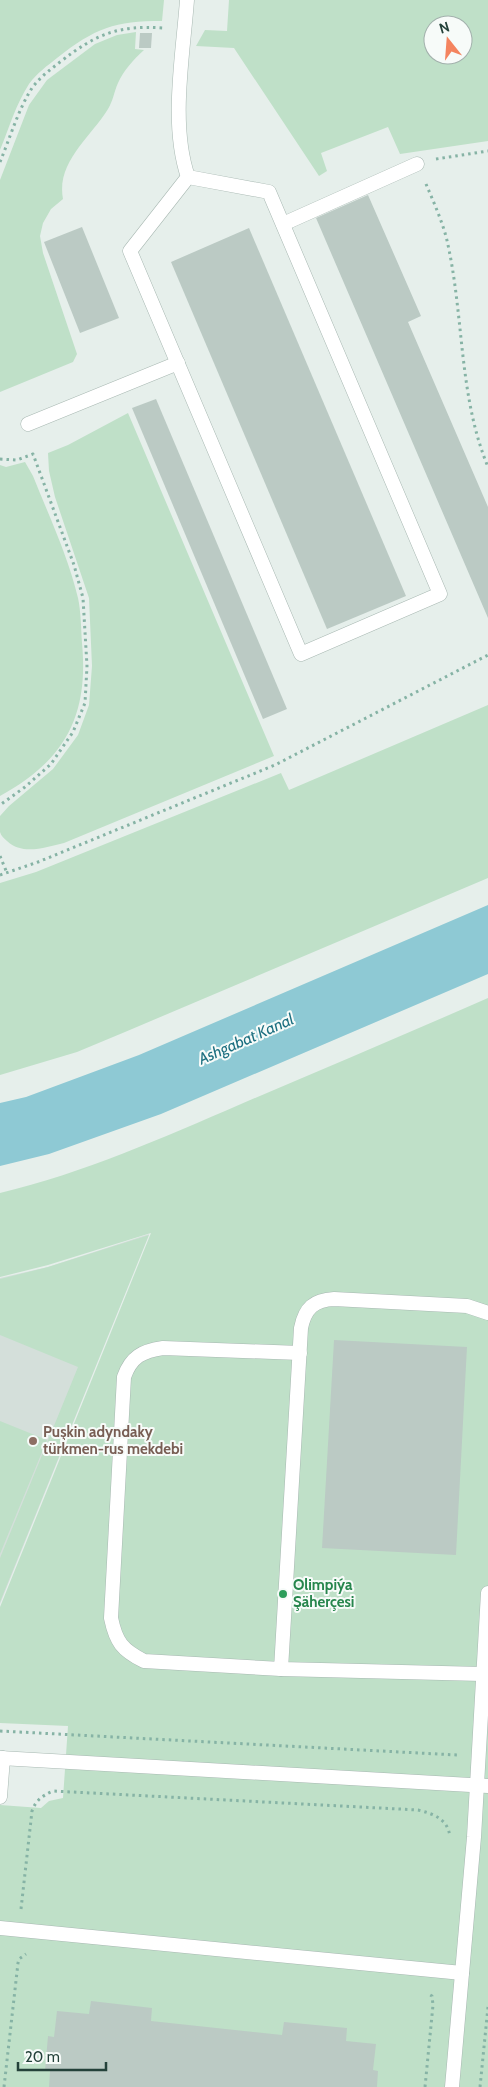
<svg xmlns="http://www.w3.org/2000/svg" width="488" height="2087" font-family="Cabin,sans-serif">
  <rect width="100%" height="100%" fill="#e6efeb"/>
  <path fill="#d4dfda" d="M149,1234L0,1604V1278L48,1267Z"/>
  <g fill="#bfe0c8" fill-rule="evenodd">
    <path d="M0,0H164L162,21C115,21 95,28 57,58C47,66 37,73 29,84C16,104 9,128 0,150Z"/>
    <path d="M229,0H488V141L400,154L388,127L321,153L327,171L319,176L234,48L196,46L205,30L227,31ZM433,25H463V55H433Z"/>
    <path d="M136,32L135,49L144,50C133,60 124,70 118,83C114,92 113,101 108,109C91,137 56,162 63,199L51,209L43,223L40,236L43,253L77,354L73,362L0,392V180L29,105L47,80L95,44L117,35Z"/>
    <path d="M128,413L274,756L64,843C46,847 23,856 7,841C4,838 1,836 0,832C0,827 0,821 0,816L9,806L53,769L78,735L89,705L92,666L89,598L55,497L49,471L48,453L68,445Z"/>
    <path d="M25,462L33,476C49,516 68,556 78,598C81,612 81,628 82,643C89,717 64,761 0,796V465L6,467Z"/>
    <path d="M488,705V878L125,1032L77,1052L0,1075V909L9,906L0,909V883L36,872L281,773L289,790Z"/>
    <path d="M488,998V2087H0V1805L41,1808L49,1801L63,1798L68,1726L0,1723V1607L151,1233L48,1265L0,1277V1193C84,1173 162,1138 241,1104C323,1069 406,1034 488,998Z"/>
    <path d="M149,1235L0,1602V1558L78,1367L0,1335V1279L48,1267Z"/>
    <path d="M0,1421L47,1440L0,1554Z"/>
  </g>
  <path fill="#8ec9d4" d="M488,905V974L161,1114L49,1154L0,1166V1103L26,1097L139,1055Z"/>
  <g fill="#bbcac4">
    <path d="M140,33H152L151,48H139Z"/>
    <path d="M368,195L421,316L408,322L488,507V618L316,218Z"/>
    <path d="M82,227L119,318L80,333L44,242Z"/>
    <path d="M249,228L406,596L327,629L171,262Z"/>
    <path d="M156,399L287,709L263,719L132,408Z"/>
    <path d="M334,1340L467,1347L456,1555L322,1548Z"/>
    <path d="M91,2001L152,2008L151,2021L282,2035L284,2022L347,2028L346,2041L376,2044L373,2070L378,2071L377,2087H49L50,2071H45L48,2036L54,2037L57,2011L89,2014Z"/>
  </g>
  <g fill="none" stroke-linecap="round" stroke-linejoin="round">
    <g stroke="#a8b8b2" stroke-width="15">
      <g id="service">
        <path d="M187,0C183,55 170,125 188,177"/>
        <path d="M188,177L269,192L440,594L301,654L130,251Z"/>
        <path d="M283,224L417,164"/>
        <path d="M28,424L178,363"/>
        <path d="M300,1353L163,1348C142,1351 131,1357 124,1377L111,1618C116,1642 122,1650 144,1661L281,1669L482,1674"/>
        <path d="M281,1669L301,1328C305,1308 314,1300 334,1299L467,1306L488,1313"/>
        <path d="M0,1758L488,1786"/>
        <path d="M0,1797L3,1758"/>
        <path d="M0,1928L462,1973"/>
        <path d="M452,2087L474,1837L488,1593"/>
      </g>
    </g>
    <g stroke="#86b3a5" stroke-width="3" stroke-dasharray="2.5 4" stroke-linecap="butt">
      <path d="M436,159L488,151"/>
      <path d="M0,162C10,138 18,110 32,88C40,77 50,70 60,62C96,34 118,25 163,28"/>
      <path d="M426,184C434,203 444,225 448,245C464,319 459,397 488,467"/>
      <path d="M0,459L17,460L33,454L74,565L83,598L87,666L85,703L73,732L51,764L25,787L0,805"/>
      <path d="M0,856L7,873"/>
      <path d="M0,875L38,862L275,765L488,655"/>
      <path d="M0,1731L457,1755"/>
      <path d="M21,1909L32,1811C36,1800 42,1796 53,1791L418,1810C434,1814 448,1819 450,1837"/>
      <path d="M4,2087L18,1963L19,1959L26,1954"/>
      <path d="M425,2087L433,2005L432,1996L427,1993"/>
      <path d="M480,2087L488,2007"/>
    </g>
    <use href="#service" stroke="#fff" stroke-width="14"/>
  </g>
  <circle fill="#8d6e63" stroke="#f7fbf9" stroke-width="2" cx="33" cy="1441" r="5"/>
  <circle fill="#2e9e5b" stroke="#f7fbf9" stroke-width="2" cx="283" cy="1594" r="5"/>
  <g text-anchor="middle" dominant-baseline="central" stroke-width="4" stroke-linejoin="round" paint-order="stroke">
    <g font-size="15" font-weight="bold" fill="#785e54" stroke="#f7fbf9" text-anchor="start">
      <text x="43" y="1432">Puşkin adyndaky<tspan x="43" dy="17">türkmen-rus mekdebi</tspan></text>
    </g>
    <g font-size="15" font-weight="bold" fill="#27864d" stroke="#f7fbf9" text-anchor="start">
      <text x="293" y="1585">Olimpiýa<tspan x="293" dy="17">Şäherçesi</tspan></text>
    </g>
    <g font-size="16" font-style="italic" fill="#1c6f80" stroke="#f7fbf9">
      <text transform="translate(246 1039) rotate(-24)">Ashgabat Kanal</text>
    </g>
  </g>
  <g transform="translate(448 40) rotate(343)"><circle r="24" fill="#f7fbf9" stroke="#a3b1ad"/>
  <path d="M0-4L9 19L0 12L-9 19Z" fill="#f4845f"/>
  <text y="-8" font-size="14" font-weight="bold" text-anchor="middle" fill="#24423a">N</text>
  </g>
  <path d="M18 2062v8h88v-8" fill="none" stroke="#24423a" stroke-width="2.5"/>
  <text x="25" y="2062" font-size="15" fill="#24423a" stroke="#f7fbf9" stroke-width="4" paint-order="stroke">20 m</text>
</svg>
